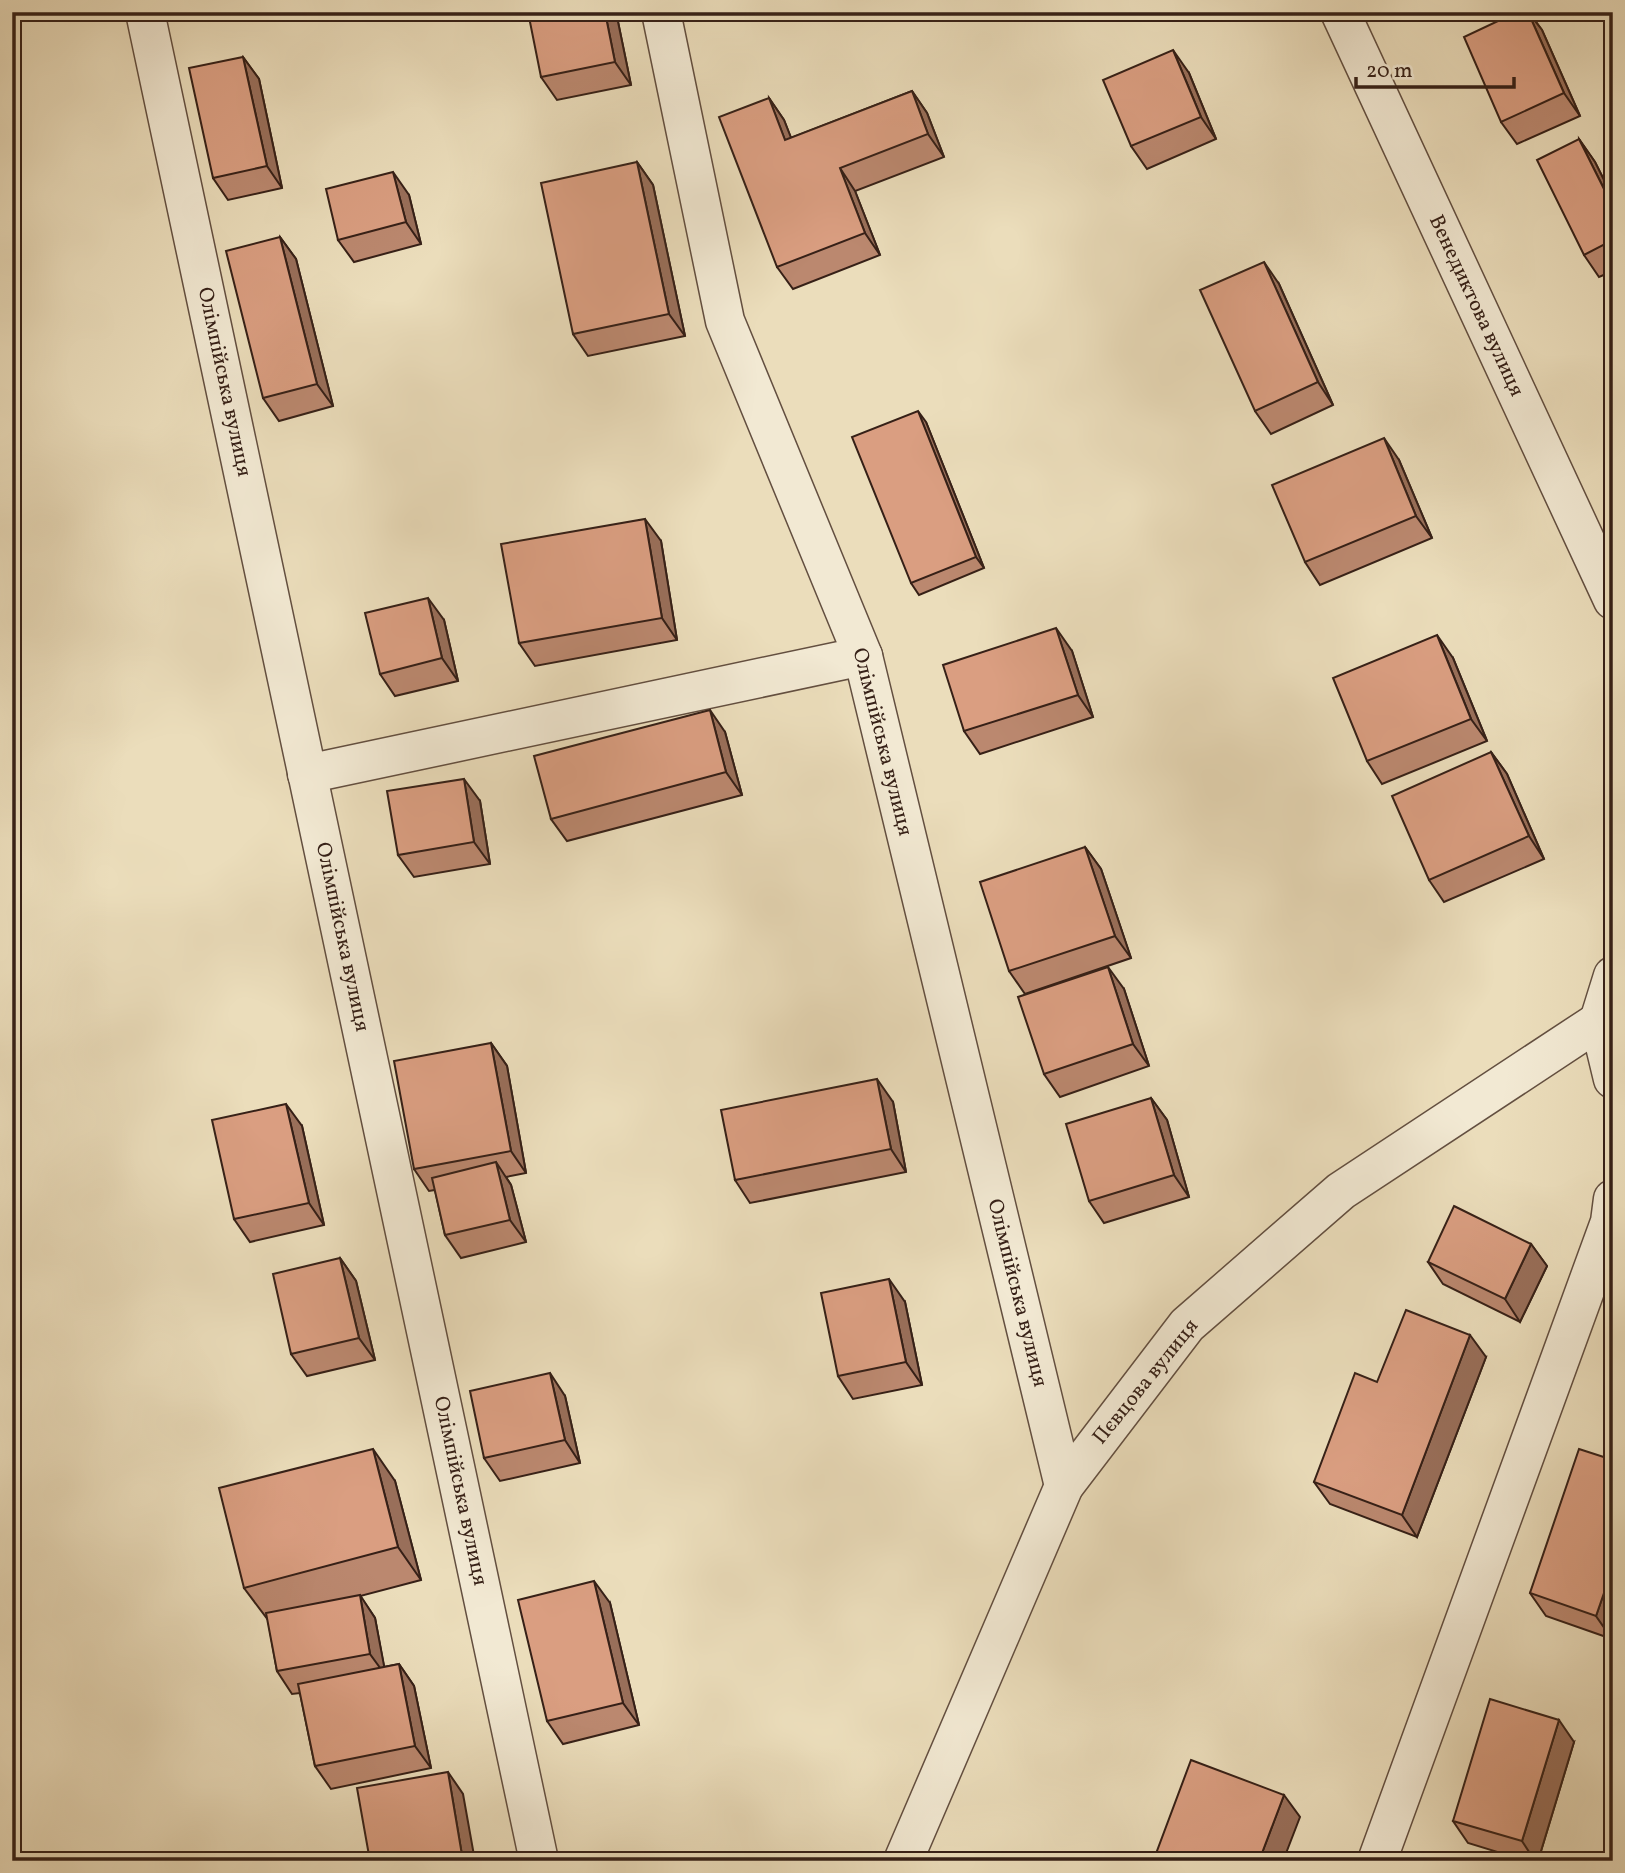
<svg xmlns="http://www.w3.org/2000/svg" width="1625" height="1873" font-family="Vollkorn,serif">
  <rect width="100%" height="100%" fill="#ebddbb"/>
  <filter id="stains"><feTurbulence type="fractalNoise" baseFrequency=".00286" numOctaves="4"/><feColorMatrix values="0 0 0 0 .2 0 0 0 0 .09 0 0 0 0 .02 0 0 0 .5 -.17"/></filter>
  <radialGradient id="worn" r=".72"><stop offset=".6" stop-color="#630" stop-opacity="0"/><stop offset="1" stop-color="#630" stop-opacity=".3"/></radialGradient>
  <g fill="none" stroke-linecap="round" stroke-linejoin="round">
    <g stroke="#634f40" stroke-width="41">
      <g id="minor">
        <path d="M145,12L539,1861"/>
        <path d="M661,12L725,321L863,656L1064,1486"/>
        <path d="M1340,12L1613,600"/>
        <path d="M307,774L863,656"/>
        <path d="M1613,976L1599,1021L1613,1079"/>
        <path d="M903,1861L1064,1486L1187,1325L1341,1191L1599,1021"/>
        <path d="M1377,1861L1610,1222L1613,1199"/>
      </g>
    </g>
    <use href="#minor" stroke="#f2e9d3" stroke-width="38"/>
  </g>
  <g fill="#bb886f" stroke="#362017" stroke-width="2">
    <path d="M616,12L631,85L557,100L541,77Z"/>
    <path d="M1517,12H1529L1542,30L1580,116L1517,144L1501,122Z"/>
    <path d="M243,57L259,79L282,188L228,200L213,178Z"/>
    <path d="M1189,73L1216,139L1147,169L1131,146Z"/>
    <path d="M912,91L927,113L944,157L855,191L880,255L793,289L777,267L769,98L784,120L791,138Z"/>
    <path d="M1579,139L1595,162L1613,198V271L1599,277L1584,255Z"/>
    <path d="M637,162L653,185L685,336L588,356L573,334Z"/>
    <path d="M409,195L421,244L354,262L338,240Z"/>
    <path d="M280,237L296,259L333,406L279,421L263,398Z"/>
    <path d="M1279,284L1333,405L1271,434L1255,411Z"/>
    <path d="M926,422L984,568L919,595L911,583Z"/>
    <path d="M1399,460L1432,538L1320,585L1305,562Z"/>
    <path d="M661,541L677,640L535,666L519,643Z"/>
    <path d="M444,620L458,681L395,696L380,674Z"/>
    <path d="M1072,651L1093,717L980,754L964,731Z"/>
    <path d="M1453,658L1487,741L1382,784L1367,761Z"/>
    <path d="M725,732L742,795L567,841L551,819Z"/>
    <path d="M1491,752L1507,774L1544,859L1444,902L1429,880Z"/>
    <path d="M480,801L490,864L414,877L398,855Z"/>
    <path d="M1085,847L1101,869L1131,958L1025,994L1009,971Z"/>
    <path d="M1124,989L1149,1066L1060,1097L1044,1074Z"/>
    <path d="M491,1043L507,1066L526,1173L506,1177L511,1185L526,1242L461,1258L445,1235L435,1190L429,1191L414,1169Z"/>
    <path d="M1151,1098L1167,1120L1189,1197L1104,1223L1089,1201Z"/>
    <path d="M893,1102L906,1172L750,1203L735,1180Z"/>
    <path d="M302,1126L324,1225L250,1242L234,1219Z"/>
    <path d="M1531,1244L1547,1266L1520,1322L1443,1284L1428,1262Z"/>
    <path d="M340,1258L356,1281L375,1360L307,1376L291,1354Z"/>
    <path d="M905,1302L922,1385L853,1399L838,1376Z"/>
    <path d="M1486,1357L1417,1537L1330,1504L1314,1482L1377,1382Z"/>
    <path d="M565,1396L580,1463L500,1481L484,1458Z"/>
    <path d="M1613,1460L1612,1639L1546,1616L1530,1593Z"/>
    <path d="M395,1481L421,1580L360,1596L375,1618L384,1667L399,1664L414,1686L431,1768L331,1789L315,1766L300,1693L292,1694L277,1671L268,1620L244,1588Z"/>
    <path d="M610,1603L639,1725L563,1744L547,1721Z"/>
    <path d="M1574,1742L1538,1861H1527L1468,1843L1453,1821Z"/>
  </g>
  <g fill="#996f5a" stroke="#362017" stroke-width="2">
    <path d="M605,12H616L631,85L615,62Z"/>
    <path d="M1528,12L1542,30L1580,116L1564,93Z"/>
    <path d="M1173,50L1189,73L1216,139L1201,117Z"/>
    <path d="M243,57L259,79L282,188L267,166Z"/>
    <path d="M912,91L927,113L944,157L928,134Z"/>
    <path d="M769,98L784,120L801,163L785,140Z"/>
    <path d="M1579,139L1595,162L1613,198V207Z"/>
    <path d="M637,162L653,185L685,336L669,314Z"/>
    <path d="M840,168L855,191L880,255L865,233Z"/>
    <path d="M393,172L409,195L421,244L406,222Z"/>
    <path d="M280,237L296,259L333,406L317,384Z"/>
    <path d="M1264,262L1279,284L1333,405L1318,382Z"/>
    <path d="M918,411L926,422L984,568L976,557Z"/>
    <path d="M1384,438L1399,460L1432,538L1416,516Z"/>
    <path d="M645,519L661,541L677,640L662,618Z"/>
    <path d="M428,598L444,620L458,681L442,658Z"/>
    <path d="M1056,628L1072,651L1093,717L1078,695Z"/>
    <path d="M1437,635L1453,658L1487,741L1471,719Z"/>
    <path d="M710,710L725,732L742,795L726,772Z"/>
    <path d="M1491,752L1507,774L1544,859L1529,836Z"/>
    <path d="M464,779L480,801L490,864L474,842Z"/>
    <path d="M1085,847L1101,869L1131,958L1115,936Z"/>
    <path d="M1108,967L1124,989L1149,1066L1133,1044Z"/>
    <path d="M491,1043L507,1066L526,1173L511,1151Z"/>
    <path d="M877,1079L893,1102L906,1172L891,1149Z"/>
    <path d="M1151,1098L1167,1120L1189,1197L1174,1175Z"/>
    <path d="M286,1104L302,1126L324,1225L309,1203Z"/>
    <path d="M496,1162L511,1185L526,1242L510,1220Z"/>
    <path d="M1531,1244L1547,1266L1520,1322L1505,1299Z"/>
    <path d="M340,1258L356,1281L375,1360L359,1338Z"/>
    <path d="M889,1279L905,1302L922,1385L906,1362Z"/>
    <path d="M1470,1335L1486,1357L1417,1537L1402,1515Z"/>
    <path d="M550,1373L565,1396L580,1463L565,1440Z"/>
    <path d="M373,1449L395,1481L421,1580L398,1547Z"/>
    <path d="M1613,1567V1636L1612,1639L1596,1616Z"/>
    <path d="M594,1581L610,1603L639,1725L623,1703Z"/>
    <path d="M360,1595L375,1618L386,1676L370,1654Z"/>
    <path d="M399,1664L414,1686L431,1768L415,1746Z"/>
    <path d="M1559,1720L1574,1742L1538,1861H1535L1522,1841Z"/>
    <path d="M448,1772L463,1794L475,1861H463Z"/>
    <path d="M1284,1795L1300,1817L1283,1861H1259Z"/>
  </g>
  <g fill="#da9e81" stroke="#362017" stroke-width="2">
    <path d="M528,12H605L615,62L541,77Z"/>
    <path d="M1517,12H1528L1564,93L1501,122L1464,37Z"/>
    <path d="M1173,50L1201,117L1131,146L1103,80Z"/>
    <path d="M243,57L267,166L213,178L189,68Z"/>
    <path d="M912,91L928,134L840,168L865,233L777,267L719,117L769,98L785,140Z"/>
    <path d="M1579,139L1613,207V240L1584,255L1537,160Z"/>
    <path d="M637,162L669,314L573,334L541,183Z"/>
    <path d="M393,172L406,222L338,240L326,189Z"/>
    <path d="M280,237L317,384L263,398L226,251Z"/>
    <path d="M1264,262L1318,382L1255,411L1200,290Z"/>
    <path d="M918,411L976,557L911,583L852,437Z"/>
    <path d="M1384,438L1416,516L1305,562L1272,485Z"/>
    <path d="M645,519L662,618L519,643L501,544Z"/>
    <path d="M428,598L442,658L380,674L365,613Z"/>
    <path d="M1056,628L1078,695L964,731L943,665Z"/>
    <path d="M1437,635L1471,719L1367,761L1333,678Z"/>
    <path d="M710,710L726,772L551,819L534,756Z"/>
    <path d="M1491,752L1529,836L1429,880L1392,796Z"/>
    <path d="M464,779L474,842L398,855L387,791Z"/>
    <path d="M1085,847L1115,936L1009,971L980,882Z"/>
    <path d="M1108,967L1133,1044L1044,1074L1018,997Z"/>
    <path d="M491,1043L511,1151L414,1169L394,1061Z"/>
    <path d="M877,1079L891,1149L735,1180L721,1110Z"/>
    <path d="M1151,1098L1174,1175L1089,1201L1066,1124Z"/>
    <path d="M286,1104L309,1203L234,1219L212,1120Z"/>
    <path d="M496,1162L510,1220L445,1235L432,1178Z"/>
    <path d="M1454,1206L1531,1244L1505,1299L1428,1262Z"/>
    <path d="M340,1258L359,1338L291,1354L273,1274Z"/>
    <path d="M889,1279L906,1362L838,1376L821,1293Z"/>
    <path d="M1406,1310L1470,1335L1402,1515L1314,1482L1355,1373L1377,1382Z"/>
    <path d="M550,1373L565,1440L484,1458L470,1391Z"/>
    <path d="M373,1449L398,1547L244,1588L219,1488Z"/>
    <path d="M1579,1449L1613,1460V1567L1596,1616L1530,1593Z"/>
    <path d="M594,1581L623,1703L547,1721L518,1600Z"/>
    <path d="M360,1595L370,1654L277,1671L266,1613Z"/>
    <path d="M399,1664L415,1746L315,1766L298,1684Z"/>
    <path d="M1490,1699L1559,1720L1522,1841L1453,1821Z"/>
    <path d="M1191,1760L1284,1795L1259,1861H1159L1154,1859Z"/>
    <path d="M448,1772L463,1861H370L357,1788Z"/>
  </g>
  <g text-anchor="middle" dominant-baseline="central" stroke-width="7" stroke-linejoin="round" paint-order="stroke">
    <g font-size="21" fill="#362017" stroke="#f2e9d3">
      <text transform="translate(1476 306) rotate(65)">Венедиктова вулиця</text>
      <text transform="translate(224 382) rotate(78)">Олімпійська вулиця</text>
      <text transform="translate(882 742) rotate(76)">Олімпійська вулиця</text>
      <text transform="translate(342 937) rotate(78)">Олімпійська вулиця</text>
      <text transform="translate(1017 1293) rotate(76)">Олімпійська вулиця</text>
      <text transform="translate(1146 1382) rotate(-51)">Пєвцова вулиця</text>
      <text transform="translate(460 1491) rotate(78)">Олімпійська вулиця</text>
    </g>
  </g>
  <rect width="1625" height="1873" fill="none" stroke="#ebddbb" stroke-width="42"/>
  <rect x="14" y="14" width="1597" height="1845" fill="none" stroke="#362017" stroke-width="3.5"/>
  <rect x="21" y="21" width="1583" height="1831" fill="none" stroke="#362017" stroke-width="2"/>
  <path d="M1356 77v10h158v-10" fill="none" stroke="#362017" stroke-width="3.5"/>
  <text x="1366" y="77" font-size="21" fill="#362017" stroke="#f2e9d3" stroke-width="5" paint-order="stroke">20 m</text>
  <rect width="100%" height="100%" filter="url(#stains)"/>
  <rect width="100%" height="100%" fill="url(#worn)"/>
</svg>
